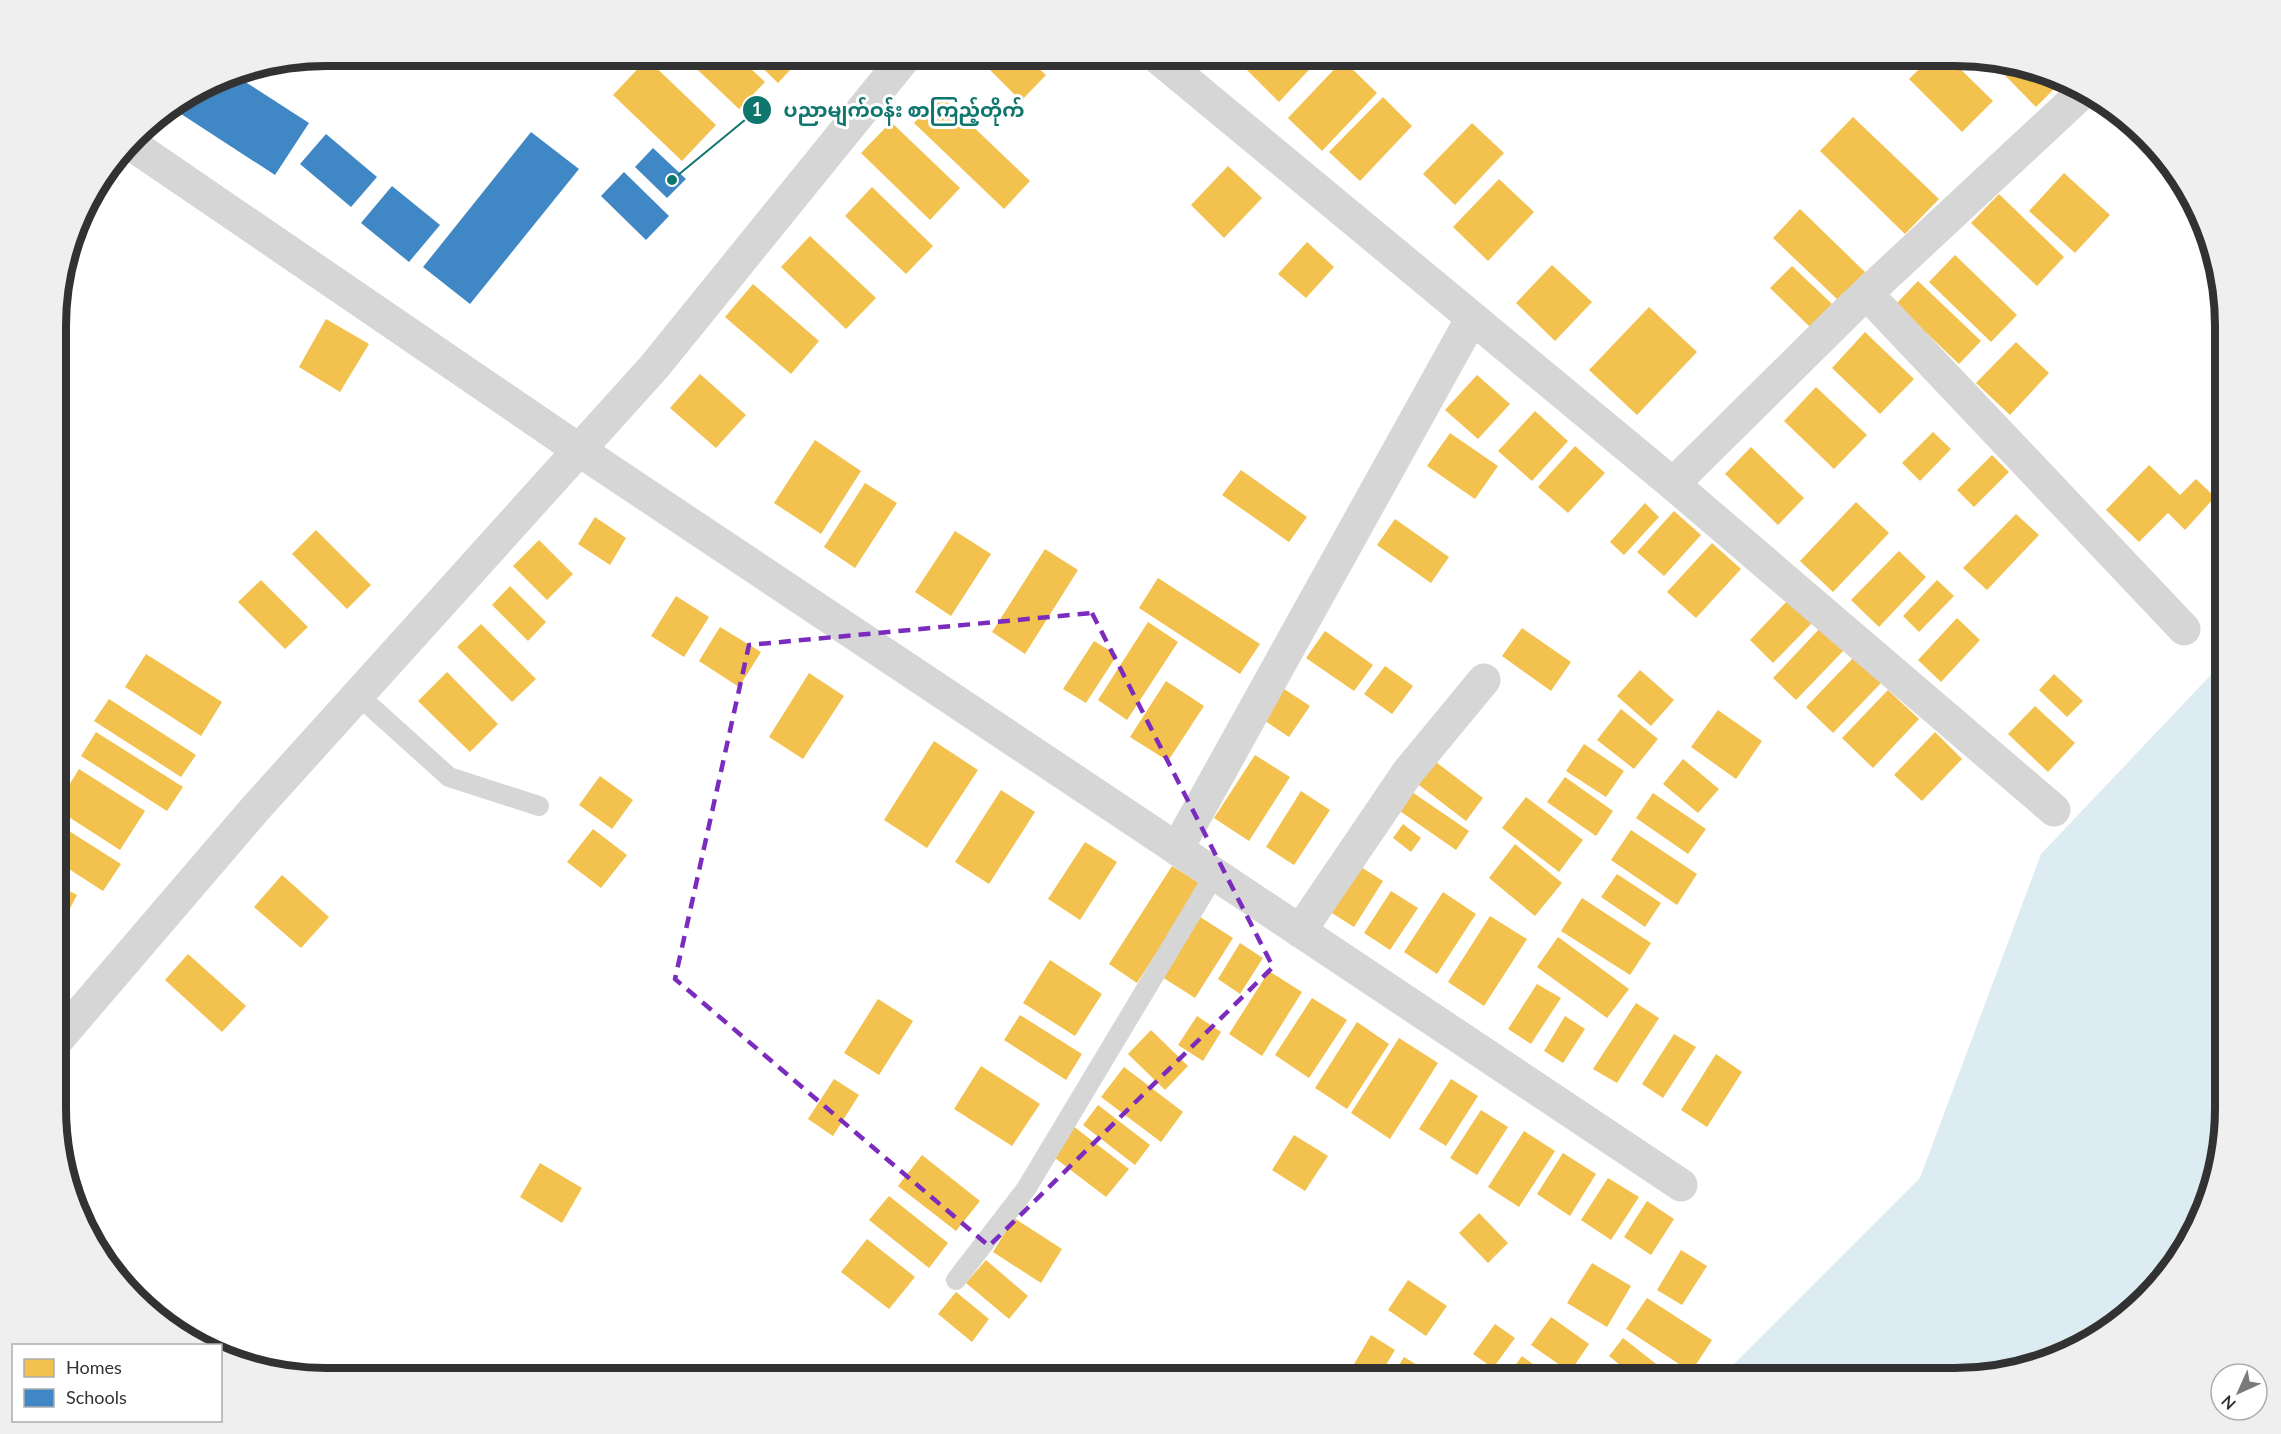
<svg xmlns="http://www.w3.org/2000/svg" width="2281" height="1434" font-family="Lato,'Noto Sans Myanmar',sans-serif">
  <rect width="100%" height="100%" fill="#fff"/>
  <path fill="#ddebf2" d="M2225,660V1125L2211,1194L2180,1258L2090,1342L1972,1378H1720L1920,1178L2041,854Z"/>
  <g fill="#f2c14e">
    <path d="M683,56H737L765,82L739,109Z"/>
    <path d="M750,56H800L802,57L778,83Z"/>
    <path d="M980,56H1025L1046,75L1021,101L978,58Z"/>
    <path d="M1255,56H1315L1319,59L1279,102L1244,67Z"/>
    <path d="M1933,56H1947L1993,101L1962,132L1909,79Z"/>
    <path d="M647,59L716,125L682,161L613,95Z"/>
    <path d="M1343,60L1377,93L1322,151L1288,118Z"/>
    <path d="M1991,61L2041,70L2063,80L2036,107Z"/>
    <path d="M940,95L1030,181L1004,209L914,123Z"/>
    <path d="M1383,97L1412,126L1360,181L1329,152Z"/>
    <path d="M1853,117L1939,199L1905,234L1820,151Z"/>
    <path d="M891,122L960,188L930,220L861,153Z"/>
    <path d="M1472,123L1504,153L1455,205L1423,174Z"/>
    <path d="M1228,166L1262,198L1224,238L1191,205Z"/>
    <path d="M2064,173L2110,215L2075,253L2029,211Z"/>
    <path d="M1499,179L1534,212L1488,261L1453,227Z"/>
    <path d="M872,187L933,246L906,274L845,216Z"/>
    <path d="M1999,194L2064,257L2037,286L1971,223Z"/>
    <path d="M1800,209L1865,272L1838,300L1773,238Z"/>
    <path d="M810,236L876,298L846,329L781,267Z"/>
    <path d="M1307,242L1334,267L1306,298L1278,274Z"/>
    <path d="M1955,255L2017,315L1991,342L1929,282Z"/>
    <path d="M1552,265L1592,302L1555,341L1516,303Z"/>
    <path d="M1792,266L1832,304L1810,327L1770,288Z"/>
    <path d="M1918,281L1981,341L1959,364L1896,304Z"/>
    <path d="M753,284L819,341L791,374L725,317Z"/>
    <path d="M1649,307L1697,352L1637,415L1589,370Z"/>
    <path d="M326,319L369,344L340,392L299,367Z"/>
    <path d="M1865,332L1914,379L1880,414L1832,368Z"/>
    <path d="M2016,342L2049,373L2010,415L1976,383Z"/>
    <path d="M700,374L746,415L716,448L670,408Z"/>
    <path d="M1477,375L1510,404L1478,439L1445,410Z"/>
    <path d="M1816,387L1867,435L1834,469L1784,421Z"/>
    <path d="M1535,411L1568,441L1532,481L1498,451Z"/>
    <path d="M1933,432L1951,449L1920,481L1902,463Z"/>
    <path d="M1450,433L1498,466L1475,499L1427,466Z"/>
    <path d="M815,440L861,471L821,534L774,503Z"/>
    <path d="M1575,446L1605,473L1568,513L1538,487Z"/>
    <path d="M1751,447L1804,498L1778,525L1725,474Z"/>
    <path d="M1992,455L2009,472L1974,507L1957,490Z"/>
    <path d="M2149,465L2180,495L2196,479L2215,497L2185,530L2168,513L2139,542L2106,510Z"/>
    <path d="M1241,470L1307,517L1289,542L1222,495Z"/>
    <path d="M865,483L897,503L855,568L824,547Z"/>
    <path d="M1856,502L1889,533L1833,592L1800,561Z"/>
    <path d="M1645,503L1659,517L1624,555L1610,542Z"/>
    <path d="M1674,511L1701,535L1664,576L1637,552Z"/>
    <path d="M2016,514L2039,535L1987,590L1963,568Z"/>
    <path d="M595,517L626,538L610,565L578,544Z"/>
    <path d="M1395,519L1449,557L1431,583L1377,545Z"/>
    <path d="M316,530L371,585L347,609L292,554Z"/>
    <path d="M955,531L991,554L951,616L915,592Z"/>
    <path d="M539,540L573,574L547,600L513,566Z"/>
    <path d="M1712,543L1741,569L1696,618L1667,592Z"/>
    <path d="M1045,549L1078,570L1025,654L992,632Z"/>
    <path d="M1899,551L1926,577L1879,627L1851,600Z"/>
    <path d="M1158,578L1260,644L1240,674L1139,608Z"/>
    <path d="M261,580L308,627L285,649L238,602Z"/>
    <path d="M1937,580L1954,596L1919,632L1903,616Z"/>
    <path d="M510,586L546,622L528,641L492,605Z"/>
    <path d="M676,596L709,617L684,657L651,636Z"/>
    <path d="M1789,599L1813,622L1773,663L1750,640Z"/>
    <path d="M1957,618L1980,640L1941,682L1918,660Z"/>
    <path d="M1148,622L1178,642L1127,720L1098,700Z"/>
    <path d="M481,624L536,679L512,702L457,647Z"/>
    <path d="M1823,625L1847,647L1796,700L1773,678Z"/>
    <path d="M720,627L761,652L739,687L699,661Z"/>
    <path d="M1522,628L1571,662L1551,691L1502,656Z"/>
    <path d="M1325,631L1373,665L1354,691L1306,658Z"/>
    <path d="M1094,641L1117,655L1086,703L1063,689Z"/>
    <path d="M146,654L222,702L201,736L125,687Z"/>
    <path d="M1854,657L1881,683L1833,733L1806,707Z"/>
    <path d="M1385,666L1413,686L1392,714L1364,694Z"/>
    <path d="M1640,670L1674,700L1651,726L1617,696Z"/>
    <path d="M447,672L498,724L470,752L418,701Z"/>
    <path d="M809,673L844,696L803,759L769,737Z"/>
    <path d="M2054,674L2083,701L2067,717L2039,690Z"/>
    <path d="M1166,681L1204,706L1168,761L1130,737Z"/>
    <path d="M1278,685L1310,706L1289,737L1258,716Z"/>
    <path d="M1888,690L1919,719L1873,768L1842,738Z"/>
    <path d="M109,699L196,755L181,777L94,721Z"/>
    <path d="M2035,706L2075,743L2048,772L2008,734Z"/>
    <path d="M1621,709L1658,739L1634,769L1597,740Z"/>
    <path d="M1718,710L1762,741L1736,779L1691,747Z"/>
    <path d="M96,732L183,787L167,811L81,756Z"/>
    <path d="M1935,732L1962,759L1922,801L1894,775Z"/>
    <path d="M934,741L978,770L927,848L884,820Z"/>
    <path d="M1584,744L1624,771L1606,797L1566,771Z"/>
    <path d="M1255,755L1290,777L1249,841L1214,818Z"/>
    <path d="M1432,759L1483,798L1466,821L1415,782Z"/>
    <path d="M1683,759L1719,789L1698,813L1663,784Z"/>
    <path d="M79,769L145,811L120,850L58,810V803Z"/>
    <path d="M600,776L633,800L612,829L579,805Z"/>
    <path d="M1565,777L1613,811L1596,836L1547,802Z"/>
    <path d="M1406,788L1469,831L1456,850L1394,807Z"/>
    <path d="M1001,790L1035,812L989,884L955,862Z"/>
    <path d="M1301,791L1330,810L1294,865L1266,847Z"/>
    <path d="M1653,793L1706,829L1688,854L1636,818Z"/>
    <path d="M1526,797L1583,840L1559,872L1502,828Z"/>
    <path d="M58,824L121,864L103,891L58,862Z"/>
    <path d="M1403,824L1421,838L1411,852L1393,838Z"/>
    <path d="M593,829L627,855L601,888L567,862Z"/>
    <path d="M1631,830L1697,874L1677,905L1611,860Z"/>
    <path d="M1085,842L1117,862L1080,920L1048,899Z"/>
    <path d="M1515,844L1562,883L1535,916L1489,878Z"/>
    <path d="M1353,862L1383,881L1354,927L1324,908Z"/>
    <path d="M1172,866L1201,884L1137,983L1109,964Z"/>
    <path d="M1617,874L1661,903L1645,927L1601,897Z"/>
    <path d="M282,875L329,917L301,948L254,907Z"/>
    <path d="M58,885L77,895L58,931Z"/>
    <path d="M1391,891L1418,908L1390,950L1364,933Z"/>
    <path d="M1443,892L1476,914L1437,974L1404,952Z"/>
    <path d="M1582,898L1651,943L1630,975L1561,931Z"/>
    <path d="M1197,915L1233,938L1195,998L1159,975Z"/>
    <path d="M1490,916L1527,939L1484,1006L1448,982Z"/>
    <path d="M1558,937L1629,989L1607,1018L1537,967Z"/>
    <path d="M1240,943L1263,958L1240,994L1218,979Z"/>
    <path d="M188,954L246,1006L222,1032L165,980Z"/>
    <path d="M1050,960L1102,994L1075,1036L1023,1003Z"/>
    <path d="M1269,971L1302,992L1262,1056L1229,1034Z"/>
    <path d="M1537,984L1561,998L1531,1044L1508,1029Z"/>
    <path d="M1312,998L1347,1020L1309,1078L1275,1055Z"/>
    <path d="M878,999L913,1021L879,1075L844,1053Z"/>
    <path d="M1636,1003L1659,1018L1617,1083L1593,1069Z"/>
    <path d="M1020,1015L1082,1054L1066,1080L1004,1040Z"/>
    <path d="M1197,1016L1221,1032L1203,1061L1178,1045Z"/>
    <path d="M1565,1016L1585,1029L1563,1063L1544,1051Z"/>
    <path d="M1357,1022L1389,1044L1347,1109L1315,1088Z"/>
    <path d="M1151,1030L1188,1066L1165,1090L1128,1054Z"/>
    <path d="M1674,1034L1696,1047L1663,1098L1642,1084Z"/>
    <path d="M1399,1038L1438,1063L1390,1139L1351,1113Z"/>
    <path d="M1716,1054L1742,1072L1707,1127L1681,1110Z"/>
    <path d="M981,1066L1040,1104L1012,1146L954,1109Z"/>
    <path d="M1124,1067L1183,1112L1161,1142L1101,1097Z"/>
    <path d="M834,1079L859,1095L833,1136L808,1119Z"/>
    <path d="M1451,1079L1478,1096L1446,1146L1419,1129Z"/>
    <path d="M1098,1105L1150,1145L1135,1165L1083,1125Z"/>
    <path d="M1481,1110L1508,1127L1477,1175L1450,1158Z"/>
    <path d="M1073,1126L1129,1169L1106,1197L1051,1155Z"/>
    <path d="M1524,1131L1555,1151L1519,1207L1488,1187Z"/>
    <path d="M1294,1135L1328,1156L1305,1191L1272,1170Z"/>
    <path d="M1563,1153L1596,1174L1570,1216L1537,1194Z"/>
    <path d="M922,1155L980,1201L956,1231L898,1186Z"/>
    <path d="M540,1163L582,1188L562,1223L520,1197Z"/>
    <path d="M1608,1178L1639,1197L1611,1240L1581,1220Z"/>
    <path d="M889,1196L948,1243L929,1268L869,1220Z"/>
    <path d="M1647,1201L1674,1219L1651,1255L1624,1237Z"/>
    <path d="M1479,1213L1508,1243L1488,1263L1459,1233Z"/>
    <path d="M1014,1218L1062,1249L1041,1283L993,1252Z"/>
    <path d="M867,1239L915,1277L889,1309L841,1272Z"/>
    <path d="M1681,1250L1707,1266L1682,1305L1657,1290Z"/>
    <path d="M986,1260L1028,1296L1009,1319L966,1283Z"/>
    <path d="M1592,1263L1631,1286L1607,1327L1567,1303Z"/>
    <path d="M1408,1280L1447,1306L1426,1336L1388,1310Z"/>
    <path d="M956,1292L989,1319L972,1342L938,1314Z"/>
    <path d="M1647,1298L1712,1340L1691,1372L1626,1329Z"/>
    <path d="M1551,1317L1589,1344L1570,1372L1531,1345Z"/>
    <path d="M1495,1324L1515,1338L1493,1368L1473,1354Z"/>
    <path d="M1371,1335L1395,1350L1378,1378H1346Z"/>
    <path d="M1623,1338L1660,1367L1652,1378H1636L1609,1356Z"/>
    <path d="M1522,1356L1552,1378H1506Z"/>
    <path d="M1404,1357L1439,1378H1391Z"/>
  </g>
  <g fill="#3f88c5">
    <path d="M233,74L309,123L275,175L175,110L179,103L223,76Z"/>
    <path d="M531,132L579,169L470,304L423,267Z"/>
    <path d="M326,134L377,177L351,207L300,164Z"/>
    <path d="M653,148L686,179L667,198L635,167Z"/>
    <path d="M624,172L669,216L646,240L601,196Z"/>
    <path d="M392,186L440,225L409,262L361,223Z"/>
  </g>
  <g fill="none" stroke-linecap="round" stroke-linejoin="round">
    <g stroke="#d6d6d6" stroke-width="20">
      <path d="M358,695L449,777L539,806"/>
      <path d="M956,1280L1026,1189L1215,874"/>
    </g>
    <g stroke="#d6d6d6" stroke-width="33">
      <path d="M1156,56L1673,484L2054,810"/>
      <path d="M131,144L579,450L1681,1185"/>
      <path d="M1867,294L2184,629"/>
      <path d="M1673,484L1851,308L2084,91"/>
      <path d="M1177,849L1472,318"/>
      <path d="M1300,931L1408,772L1484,680"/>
    </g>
    <path stroke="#d6d6d6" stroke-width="33" d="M58,1039L255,809L654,367L906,56"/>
  </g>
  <path fill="none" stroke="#7b2cbf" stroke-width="4.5" stroke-dasharray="12 8" stroke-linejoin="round" d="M1092,613L1273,967L989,1246L675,979L749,645Z"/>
  <path d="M0 0H2281V1434H0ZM326 66H1955A260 260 0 0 1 2215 326V1108A260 260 0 0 1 1955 1368H326A260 260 0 0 1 66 1108V326A260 260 0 0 1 326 66Z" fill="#efefef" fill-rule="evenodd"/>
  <path fill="none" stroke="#323232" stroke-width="8" d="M326 66H1955A260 260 0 0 1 2215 326V1108A260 260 0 0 1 1955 1368H326A260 260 0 0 1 66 1108V326A260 260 0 0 1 326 66Z"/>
  <path fill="none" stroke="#0f766e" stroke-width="2" d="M672 180L757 110"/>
  <g fill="#0f766e" stroke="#fff" stroke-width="2">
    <circle cx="672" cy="180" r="6"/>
    <circle cx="757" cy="110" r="15"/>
  </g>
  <g font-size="18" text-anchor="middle" font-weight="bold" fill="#fff">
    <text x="757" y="116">1</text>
  </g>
  <g font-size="20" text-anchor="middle" font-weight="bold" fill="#0f766e" stroke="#fff" stroke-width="6" stroke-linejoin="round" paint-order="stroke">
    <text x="904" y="117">ပညာမျက်ဝန်း စာကြည့်တိုက်</text>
  </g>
  <rect x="12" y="1344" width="210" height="78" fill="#ffffff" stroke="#adadad" stroke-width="1.5"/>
  <rect x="24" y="1359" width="30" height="18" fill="#f2c14e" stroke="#adadad" stroke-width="1.5"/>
  <text x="66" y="1374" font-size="18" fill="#323232">Homes</text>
  <rect x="24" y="1389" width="30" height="18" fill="#3f88c5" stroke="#adadad" stroke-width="1.5"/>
  <text x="66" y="1404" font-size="18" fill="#323232">Schools</text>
  <g transform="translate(2239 1392) rotate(225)"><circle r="28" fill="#ffffff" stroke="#adadad" stroke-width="1.5"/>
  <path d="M0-4.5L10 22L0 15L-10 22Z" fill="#7a7a7a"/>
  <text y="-9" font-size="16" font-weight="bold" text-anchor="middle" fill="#323232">N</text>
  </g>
</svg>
